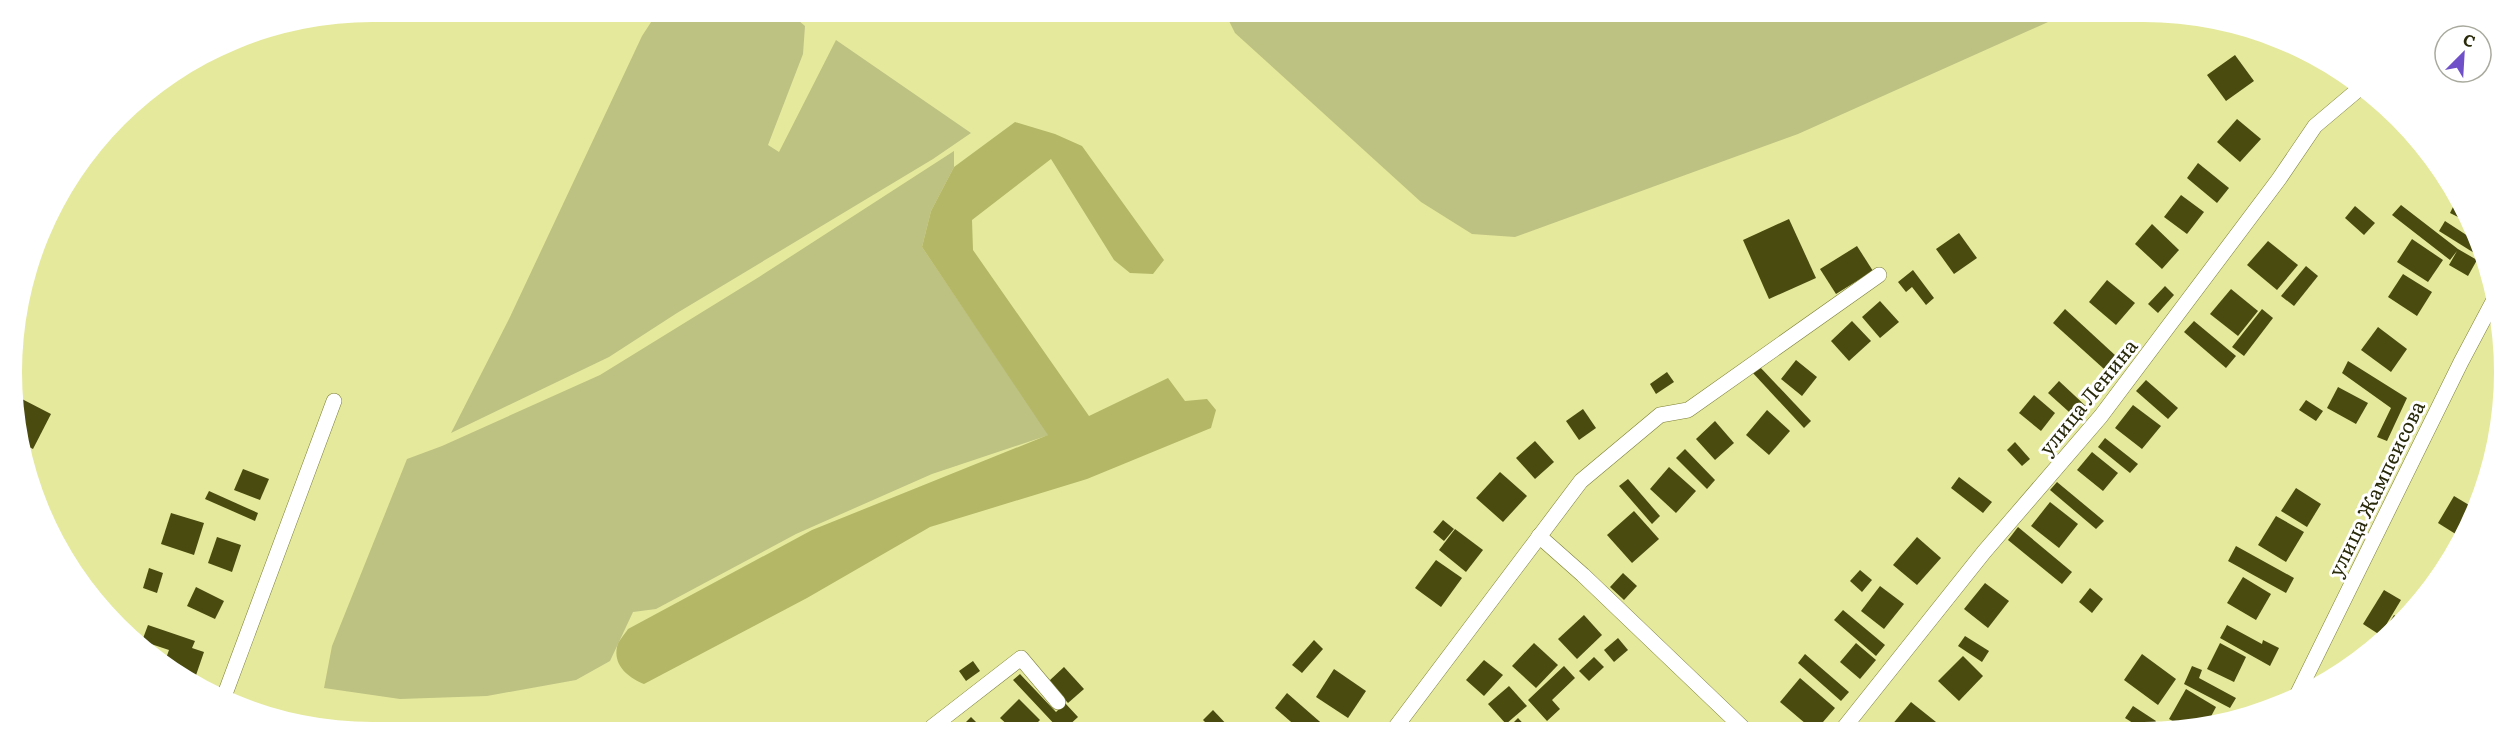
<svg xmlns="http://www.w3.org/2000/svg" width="2517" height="745" font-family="Literata,serif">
  <rect width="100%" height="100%" fill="#e5e99c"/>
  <g fill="#bdc182">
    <path d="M657,13L791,14L805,26L803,54L768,145L779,152L836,40L971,133L933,159L677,313L609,357L451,433L509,319L642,36Z"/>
    <path d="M1226,15L2057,18L1798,134L1515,237L1472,234L1421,202L1235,33Z"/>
    <path d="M954,151V167L931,211L922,247L1049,435L932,474L796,534L656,609L633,612L610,661L576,680L487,696L400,699L324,688L332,646L407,459L442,446L600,375L759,277Z"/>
  </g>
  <path fill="#b3b766" d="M1015,122L1055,134L1082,146L1164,260L1153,274L1130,273L1114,260L1051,159L972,220L973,250L1089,416L1168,378L1185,401L1207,399L1216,410L1211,428L1087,479L930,527L807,598L644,684C629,678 613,666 617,647C618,641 625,634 628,629L812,530L1048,435L922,247L931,211L954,167Z"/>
  <g fill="#494b0f">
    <path d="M2235,55L2254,81L2226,101L2207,75Z"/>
    <path d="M2237,119L2261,139L2240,162L2217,142Z"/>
    <path d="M2198,163L2229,188L2217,203L2187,178Z"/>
    <path d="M2181,195L2204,212L2187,234L2164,217Z"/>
    <path d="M2456,201L2464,220L2450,213Z"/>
    <path d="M2401,205L2458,249L2477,260L2468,276L2449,265L2457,251L2450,260L2392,215Z"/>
    <path d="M2355,206L2375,223L2364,235L2345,218Z"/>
    <path d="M1789,219L1816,278L1769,299L1743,240Z"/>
    <path d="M2445,221L2471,238L2479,256L2439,231Z"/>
    <path d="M2152,224L2179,250L2162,269L2135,244Z"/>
    <path d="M1959,233L1977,258L1954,274L1936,249Z"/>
    <path d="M2412,239L2443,260L2428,282L2397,262Z"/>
    <path d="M2268,241L2298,265L2277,290L2247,265Z"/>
    <path d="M1857,246L1873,271L1836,294L1820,269Z"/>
    <path d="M2306,266L2318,276L2294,306L2281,296Z"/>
    <path d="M1913,270L1934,298L1926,305L1912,287L1906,292L1898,282Z"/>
    <path d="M2403,274L2432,292L2417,316L2388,297Z"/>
    <path d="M2107,280L2135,303L2116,325L2089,302Z"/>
    <path d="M2165,286L2174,295L2158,313L2148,304Z"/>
    <path d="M2231,289L2258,311L2238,336L2210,314Z"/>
    <path d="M1880,301L1899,322L1880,338L1862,317Z"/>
    <path d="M2065,309L2116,356L2104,369L2053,323Z"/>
    <path d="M2262,309L2273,318L2244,356L2232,347Z"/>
    <path d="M1852,321L1871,341L1849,361L1831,341Z"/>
    <path d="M2194,321L2236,356L2226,368L2184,332Z"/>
    <path d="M2378,327L2407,349L2391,372L2361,350Z"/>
    <path d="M1796,360L1817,377L1802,396L1781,379Z"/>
    <path d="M2348,361L2407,398L2387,441L2377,437L2391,408L2342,373Z"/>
    <path d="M1759,366L1811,421L1804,428L1752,372Z"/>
    <path d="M1667,372L1674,382L1656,394L1650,384Z"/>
    <path d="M2146,380L2178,408L2168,419L2136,391Z"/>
    <path d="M2059,381L2089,409L2078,420L2048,393Z"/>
    <path d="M2338,387L2368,403L2356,424L2327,408Z"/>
    <path d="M2034,395L2055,413L2041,431L2019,413Z"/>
    <path d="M20,398L51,414L33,449L23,444Z"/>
    <path d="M2306,400L2323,411L2316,421L2299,410Z"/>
    <path d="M2133,405L2161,426L2142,449L2115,428Z"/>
    <path d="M1583,409L1596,428L1579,440L1566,421Z"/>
    <path d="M1767,410L1790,431L1769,455L1746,435Z"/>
    <path d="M1715,421L1734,443L1715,460L1696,439Z"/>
    <path d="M2105,438L2138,464L2130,473L2098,447Z"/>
    <path d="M1535,441L1554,462L1535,479L1516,458Z"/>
    <path d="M2015,442L2030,459L2022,466L2007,450Z"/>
    <path d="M1685,449L1715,480L1707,489L1676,458Z"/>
    <path d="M2092,452L2118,473L2103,491L2077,470Z"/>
    <path d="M1669,467L1696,491L1676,513L1650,489Z"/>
    <path d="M243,469L269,479L260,500L234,490Z"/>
    <path d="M1500,472L1527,496L1503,522L1476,498Z"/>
    <path d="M1959,477L1992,502L1983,513L1951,488Z"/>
    <path d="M1628,479L1660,516L1652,524L1619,486Z"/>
    <path d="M2057,482L2104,521L2096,529L2050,490Z"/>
    <path d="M2296,488L2321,504L2307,527L2281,511Z"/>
    <path d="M209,491L258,513L255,521L205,499Z"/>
    <path d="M2454,496L2474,508L2462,538L2438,523Z"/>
    <path d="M2050,502L2078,524L2059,548L2031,526Z"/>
    <path d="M1634,511L1659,539L1632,563L1607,535Z"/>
    <path d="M171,513L204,523L194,555L161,544Z"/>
    <path d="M2276,516L2304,532L2286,562L2258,545Z"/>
    <path d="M1443,520L1454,529L1444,541L1433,532Z"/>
    <path d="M2018,527L2072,572L2062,584L2008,540Z"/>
    <path d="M1455,529L1483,550L1466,572L1439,550Z"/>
    <path d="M217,537L241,545L232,572L208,563Z"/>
    <path d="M1917,537L1941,558L1917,585L1893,565Z"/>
    <path d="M2236,546L2294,578L2286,593L2228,561Z"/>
    <path d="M1436,560L1462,578L1441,607L1415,588Z"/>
    <path d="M149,568L163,573L157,593L143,588Z"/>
    <path d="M1860,570L1872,580L1862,592L1850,581Z"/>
    <path d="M1623,573L1637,586L1624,600L1610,587Z"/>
    <path d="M2243,577L2271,594L2256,620L2227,603Z"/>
    <path d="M1985,583L2009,601L1988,628L1964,609Z"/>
    <path d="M1880,586L1904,604L1884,629L1861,611Z"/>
    <path d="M196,587L224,601L215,619L187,606Z"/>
    <path d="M2090,588L2103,599L2092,613L2079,602Z"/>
    <path d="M2384,590L2401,600L2380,635L2363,624Z"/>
    <path d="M1843,610L1885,645L1876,656L1834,620Z"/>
    <path d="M1584,615L1602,635L1577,659L1558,639Z"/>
    <path d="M2394,615L2402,620L2385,641L2380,638Z"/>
    <path d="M148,625L195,641L192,648L204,652L194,681L172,672L164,664L169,650L142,641Z"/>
    <path d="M2227,625L2262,644L2263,640L2279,648L2270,666L2220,638Z"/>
    <path d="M1965,636L1989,651L1982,662L1958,646Z"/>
    <path d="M1618,638L1628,650L1614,662L1604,650Z"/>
    <path d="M1314,640L1323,649L1302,673L1292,665Z"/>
    <path d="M1534,643L1558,665L1536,688L1512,666Z"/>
    <path d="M1856,643L1876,660L1860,679L1840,662Z"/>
    <path d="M2220,643L2246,657L2234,682L2207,669Z"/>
    <path d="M1805,654L1849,692L1841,701L1798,663Z"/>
    <path d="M2142,654L2176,679L2158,705L2124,680Z"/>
    <path d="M1963,656L1983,676L1959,701L1938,681Z"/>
    <path d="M1594,657L1604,667L1589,681L1579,671Z"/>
    <path d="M1484,660L1503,675L1484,696L1466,680Z"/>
    <path d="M973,661L980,671L966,681L959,671Z"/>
    <path d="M1564,666L1575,678L1552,700L1560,709L1547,721L1528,700Z"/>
    <path d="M2192,666L2202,670L2199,678L2236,698L2230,708L2184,684Z"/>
    <path d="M1064,667L1084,689L1068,703L1049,681Z"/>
    <path d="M1334,669L1366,691L1348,718L1316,697Z"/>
    <path d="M1020,674L1056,712L1065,703L1078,717L1066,728H1058L1013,680Z"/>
    <path d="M1800,678L1835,708L1817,729H1812L1780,702Z"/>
    <path d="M1509,686L1527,706L1506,724L1488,704Z"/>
    <path d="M2186,689L2216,707L2206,726L2189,730L2169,719Z"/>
    <path d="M1287,693L1327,728H1298L1275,708Z"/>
    <path d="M1019,699L1040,720L1032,728L1010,727L1000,718Z"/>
    <path d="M1911,702L1941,726L1938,729H1896L1891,726Z"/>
    <path d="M2133,706L2156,721L2150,730H2144L2125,718Z"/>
    <path d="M1213,710L1230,728H1211L1203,720Z"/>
    <path d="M971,717L981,727H968L965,723Z"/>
    <path d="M1518,718L1528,729H1507Z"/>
  </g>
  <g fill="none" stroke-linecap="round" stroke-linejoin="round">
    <g stroke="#7b7e33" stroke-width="16">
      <g id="minor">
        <path d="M1539,536L1583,575L1744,729"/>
        <path d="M225,694L334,401"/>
        <path d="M2295,699L2461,362L2496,296"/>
        <path d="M932,727L1021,658L1058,702"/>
        <path d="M1395,728L1581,481L1660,415L1688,410L1879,275"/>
        <path d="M1843,729L1984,552L2101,416L2279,179L2315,126L2360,88"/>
      </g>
    </g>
    <use href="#minor" stroke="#fff" stroke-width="15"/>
  </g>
  <g text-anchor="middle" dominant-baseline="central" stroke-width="6" stroke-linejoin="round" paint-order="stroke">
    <g font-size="20" fill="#292a0a" stroke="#fff">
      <text transform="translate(2087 396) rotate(-51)">улица Ленина</text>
      <text transform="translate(2375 488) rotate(-64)">улица Жампеисова</text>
    </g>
  </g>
  <path d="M0 0H2517V745H0ZM372 22H2144A350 350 0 0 1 2494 372V372A350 350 0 0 1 2144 722H372A350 350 0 0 1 22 372V372A350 350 0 0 1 372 22Z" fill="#fff" fill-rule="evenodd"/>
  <g transform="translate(2463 54) rotate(24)"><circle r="28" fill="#ffffff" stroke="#a9aa9d" stroke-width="1.5"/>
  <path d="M0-4.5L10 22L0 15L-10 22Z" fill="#6f50c9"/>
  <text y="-9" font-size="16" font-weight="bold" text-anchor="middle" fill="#292a0a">С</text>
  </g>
</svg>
